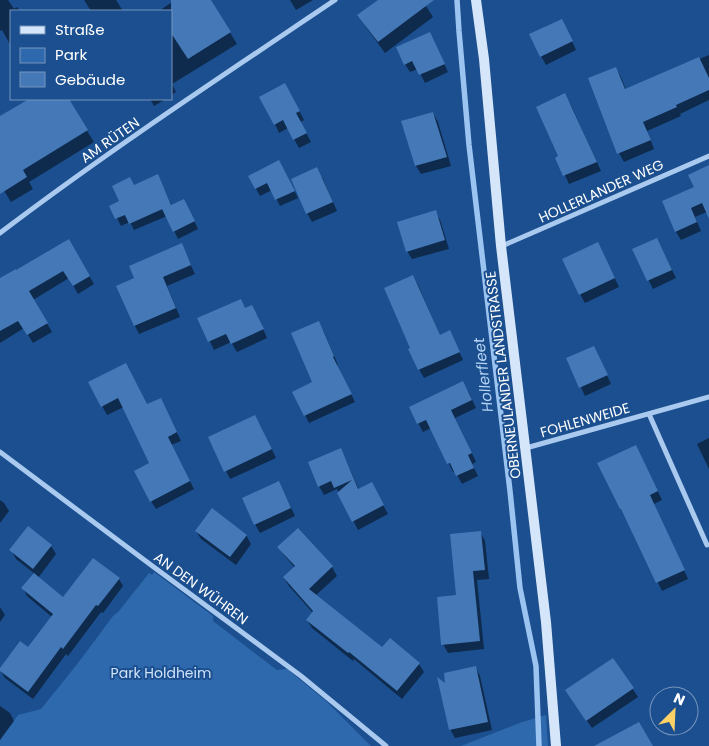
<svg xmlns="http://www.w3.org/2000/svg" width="709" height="746" font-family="Poppins,sans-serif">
  <rect width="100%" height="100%" fill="#1b4f8f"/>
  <g fill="#2e69ad">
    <path d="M154,572L213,616V621L277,670L287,669L326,701L371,746H0V740L18,715L41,709L78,663L113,616L119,611L149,573L152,575Z"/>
    <path d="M546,715L548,746H461L522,722Z"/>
  </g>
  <g fill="#0007">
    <path d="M0,0H8L14,9L17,7L20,11H11V46L2,30L0,31Z"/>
    <path d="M84,0H116L123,11H91Z"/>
    <path d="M175,0H210L237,44L172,84L176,92L171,95V11H159Z"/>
    <path d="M290,0H313L296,10Z"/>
    <path d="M380,0H422L433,17L385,53L366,27L359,16Z"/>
    <path d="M566,28L576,50L546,65L541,56Z"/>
    <path d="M434,42L448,72L425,83L418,69L410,72L405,64Z"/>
    <path d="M709,55V100L680,114L681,116L647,131L654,149L624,162L619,153L616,69L621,77L626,90Z"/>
    <path d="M290,93L304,120L300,122L311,142L299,148L288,128L279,133L275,124Z"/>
    <path d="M31,99H67L94,142L29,182L33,189L11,202L0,184V132L16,108Z"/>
    <path d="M150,99H166L154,106Z"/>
    <path d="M570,103L601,171L569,184L557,158L560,157Z"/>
    <path d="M433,113L438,122L451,166L421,174L416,166L403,122Z"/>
    <path d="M709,168V211L695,217L701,231L681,240L676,232L663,201L696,187Z"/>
    <path d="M283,169L298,198L280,206L272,190L260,196L249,176Z"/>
    <path d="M322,177L337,211L312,222L307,213Z"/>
    <path d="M161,183L172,206L188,208L198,229L178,239L167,216L134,230L130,222L121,226L111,206L121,202L134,186Z"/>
    <path d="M435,212L440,220L449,249L412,259L407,251Z"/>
    <path d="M657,239L676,278L653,289L634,250Z"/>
    <path d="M69,241L94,284L78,294L69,278L33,300L52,332L33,343L24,328L0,343V280Z"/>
    <path d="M598,244L619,287L585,303L580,294Z"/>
    <path d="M181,245L195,274L167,286L180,317L139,334L135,326L136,279Z"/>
    <path d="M413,276L418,285L440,336L454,340L463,360L424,378L419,369L412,349Z"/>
    <path d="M245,309L257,315L267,338L237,352L231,342L214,350L199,319Z"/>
    <path d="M323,330L338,365H337L355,402L309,423L305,415L314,383Z"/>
    <path d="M598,356L611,384L585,396L568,359Z"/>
    <path d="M90,383L147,406L165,408L181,441L171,445L194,489L156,509L151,501L150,463L124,407L107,415Z"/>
    <path d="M468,391L476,408L455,418L476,462L472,464L478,476L462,484L455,471L453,472L431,428L423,432L410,408Z"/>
    <path d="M260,425L276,458L230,479L226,471Z"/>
    <path d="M709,438V469L697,444Z"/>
    <path d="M640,455L662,500L654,504L688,579L662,591L627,517H626L621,510L628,507Z"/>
    <path d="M345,458L359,490L376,492L388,514L358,530L337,489L324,495L319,486Z"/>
    <path d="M283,491L295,516L260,533L255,524Z"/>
    <path d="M0,500L4,503L9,511L0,523Z"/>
    <path d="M298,530L332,567L337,576L315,596L382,649L419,664L424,672L402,699L354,659L353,661L312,628L307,620L313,613L289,586L284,578L295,568L284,555L279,547Z"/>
    <path d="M196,531L246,535L251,544L236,565L201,539Z"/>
    <path d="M480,532L485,541L489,579L477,580L484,649L448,653L443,644L457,597Z"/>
    <path d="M51,546L56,554L38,578L63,599L119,579L123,586L103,613L101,612L68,656L66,654L33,699L5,678L0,670L28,649L52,617L27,596L23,588L35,574L16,559L11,550Z"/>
    <path d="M0,607L5,615L0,622Z"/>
    <path d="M613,659L638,697L592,728L572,699Z"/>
    <path d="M476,668L480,676L492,730L455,738L450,729L447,686Z"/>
    <path d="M0,706L10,713L14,721L0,740Z"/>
  </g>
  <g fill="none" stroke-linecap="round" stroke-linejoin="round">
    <path stroke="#9cc4f0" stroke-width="5.5" d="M457,0L459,31L469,145L510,491L520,588L536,666L539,746"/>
  </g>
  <g fill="#4478b7">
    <path d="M171,0H211L231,32L188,59L171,33Z"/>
    <path d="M378,0H434L378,42L357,15Z"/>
    <path d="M562,19L573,41L540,57L529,34Z"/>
    <path d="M430,32L445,64L419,75L412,61L404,65L396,47Z"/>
    <path d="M699,57L709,78V90L676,105L677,107L643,122L651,140L617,154L588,78L616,67L625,89Z"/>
    <path d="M285,83L300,111L296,113L307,133L293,140L283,120L274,125L259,97Z"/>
    <path d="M565,93L597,162L563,176L555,158L558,156L536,107Z"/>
    <path d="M29,99H69L88,130L23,170L27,177L0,194V116Z"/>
    <path d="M433,112L447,157L415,166L401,121Z"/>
    <path d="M279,160L295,191L275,200L267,183L255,189L248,176Z"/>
    <path d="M709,165V219L702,203L691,208L697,222L675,232L662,201L694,187L688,175Z"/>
    <path d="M317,167L333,202L306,214L291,179Z"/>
    <path d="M158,174L171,205L184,199L195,221L173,232L162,209L167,207L129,224L125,215L115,219L109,206L119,201L112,186L130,177L134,185Z"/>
    <path d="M436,210L445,240L406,252L397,222Z"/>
    <path d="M657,238L672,270L647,281L632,249Z"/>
    <path d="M69,239L90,276L73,286L63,271L29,291L48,323L27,335L18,321L0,331V278L16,269V270Z"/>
    <path d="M598,242L615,278L579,295L562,259Z"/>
    <path d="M182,243L191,265L163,277L176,308L134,326L116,286L134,278L129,266Z"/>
    <path d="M413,275L440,335L450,330L460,352L418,370L408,349L410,348L384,288Z"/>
    <path d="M241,299L245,308L252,305L264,329L231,344L226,334L208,342L197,318Z"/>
    <path d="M319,321L334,356L333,357L352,394L304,416L292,392L312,382L291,333Z"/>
    <path d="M594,346L608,375L579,388L566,358Z"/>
    <path d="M126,363L147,404L161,398L177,432L168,437L190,481L150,502L134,471L149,463L118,398L101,407L88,382Z"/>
    <path d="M463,381L472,400L451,410L472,453L468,455L474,468L456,476L450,463L447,464L426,420L417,424L409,407Z"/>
    <path d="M255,415L272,449L224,472L208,437Z"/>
    <path d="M636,445L658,491L650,495L685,570L656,583L621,509H620L597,463Z"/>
    <path d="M341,448L358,489L372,482L384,505L352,522L337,493L352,480L334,488L331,481L318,487L308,462Z"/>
    <path d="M279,481L291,508L254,525L242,498Z"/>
    <path d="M212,508L247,535L230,557L195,531Z"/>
    <path d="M28,526L52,545L33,569L9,550Z"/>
    <path d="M298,528L333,566L309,589L382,647L390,638L420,663L397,691L349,652L348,653L306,620L313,611L283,577L295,566L277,547Z"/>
    <path d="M481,531L485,570L473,571L480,641L441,645L437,597L456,595L450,534Z"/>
    <path d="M93,558L120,578L98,606L96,605L63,649L61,647L28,692L0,671V668L20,641L28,647L53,614L21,588L34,573L63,597Z"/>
    <path d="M613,658L634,688L586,721L565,690Z"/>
    <path d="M476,666L488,722L449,730L437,677L445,683L444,673Z"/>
    <path d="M639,722L653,746H594Z"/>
  </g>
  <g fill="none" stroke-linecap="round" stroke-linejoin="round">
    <g stroke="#a9c9ee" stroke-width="5">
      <path d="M0,233C108,151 222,76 335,0"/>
      <path d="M502,246L709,156"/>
      <path d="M649,414L707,545"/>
      <path d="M526,448L709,397"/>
      <path d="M0,452L151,565L301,676L386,746"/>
    </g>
    <path stroke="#d6e6fa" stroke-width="10" d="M476,0L484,59L501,246L546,622L556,746"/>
  </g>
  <g text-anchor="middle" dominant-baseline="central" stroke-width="4" stroke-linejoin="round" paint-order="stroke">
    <g font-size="14" fill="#fff" stroke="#1b4f8f">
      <text transform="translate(110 140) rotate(-35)">AM RÜTEN</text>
      <text transform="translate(601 191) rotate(-24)">HOLLERLANDER WEG</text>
      <text transform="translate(503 375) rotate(-97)">OBERNEULANDER LANDSTRASSE</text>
      <text transform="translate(585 420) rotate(-16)">FOHLENWEIDE</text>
      <text transform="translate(201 588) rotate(36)">AN DEN WÜHREN</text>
    </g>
    <g font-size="14" fill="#cfe3fa" stroke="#1b4f8f">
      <text x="161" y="673">Park Holdheim</text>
    </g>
    <g font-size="15" font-style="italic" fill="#b5d3f5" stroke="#1b4f8f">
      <text transform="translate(483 375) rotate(-97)">Hollerfleet</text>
    </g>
  </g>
  <rect x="10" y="10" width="162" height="90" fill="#1b4f8f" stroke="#7695bc"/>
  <rect x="20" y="26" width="25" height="8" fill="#d6e6fa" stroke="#7695bc"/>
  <text x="55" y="35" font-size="15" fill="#ffffff">Straße</text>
  <rect x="20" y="48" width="25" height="15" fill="#2e69ad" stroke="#7695bc"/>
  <text x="55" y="60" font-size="15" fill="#ffffff">Park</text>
  <rect x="20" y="72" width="25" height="15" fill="#4478b7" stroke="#7695bc"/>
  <text x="55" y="85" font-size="15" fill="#ffffff">Gebäude</text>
  <g transform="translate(674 711) rotate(24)"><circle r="24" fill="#1b4f8f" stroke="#7695bc"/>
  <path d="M0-4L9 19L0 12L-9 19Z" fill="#ffd166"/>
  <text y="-8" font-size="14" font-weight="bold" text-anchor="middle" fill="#ffffff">N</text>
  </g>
</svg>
